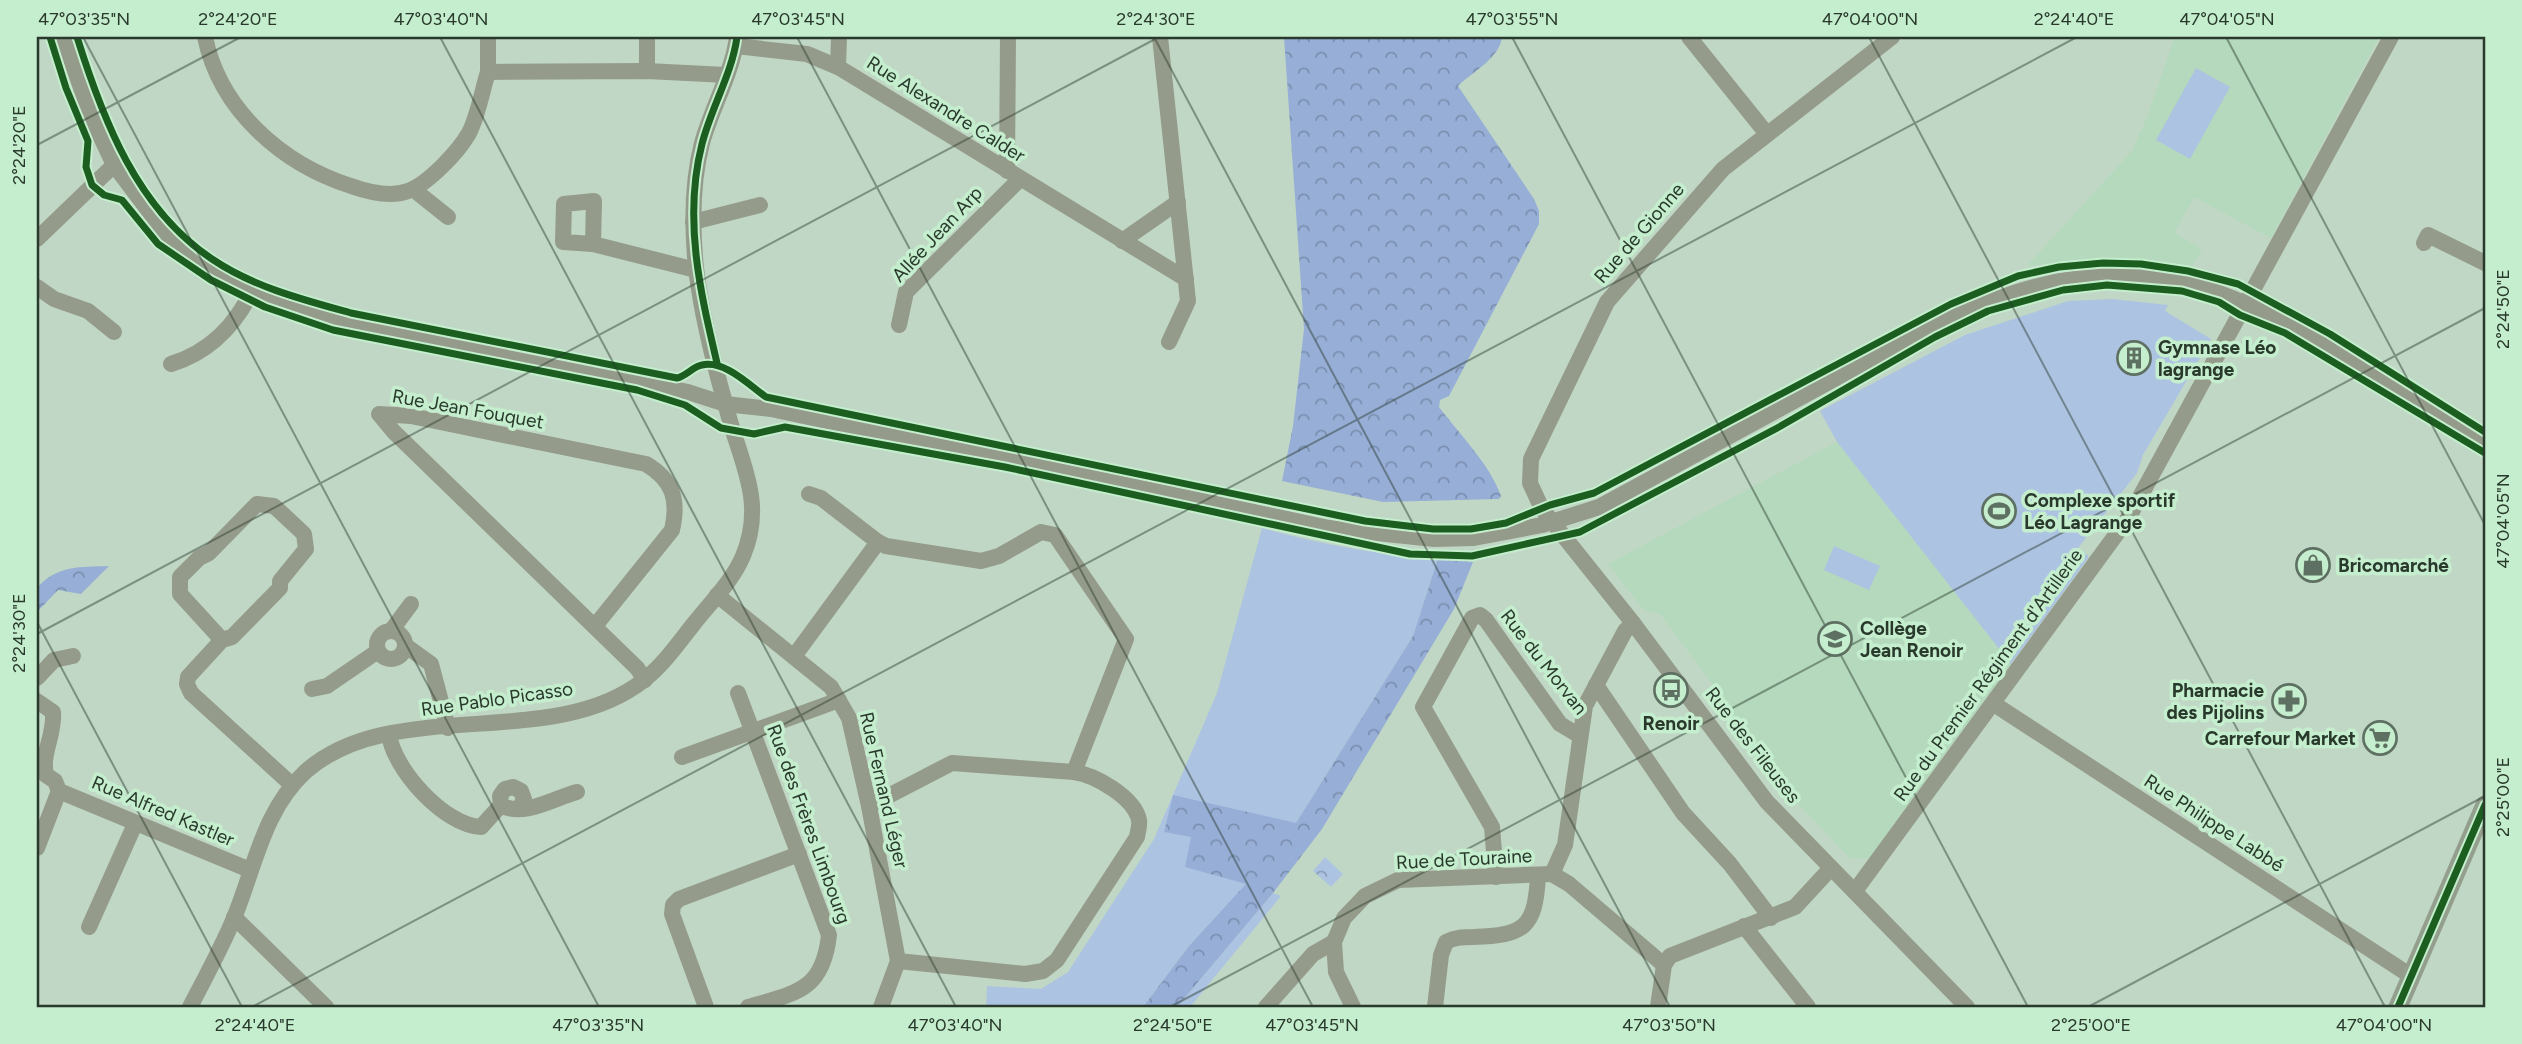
<svg xmlns="http://www.w3.org/2000/svg" width="2522" height="1044" font-family="Figtree,sans-serif">
  <defs>
    <pattern id="forest-crowns" width="20" height="18" patternUnits="userSpaceOnUse" patternTransform="scale(1.75)"><rect width="20" height="18" fill="#97aed7"/><path d="M2 6a3 3 0 1 1 6 0M12 15a3 3 0 1 1 6 0" fill="none" stroke="#7b8faf"/></pattern>
    <pattern id="park-crowns" width="20" height="18" patternUnits="userSpaceOnUse" patternTransform="scale(1.75)"><rect width="20" height="18" fill="#adc3e2"/><path d="M2 6a3 3 0 1 1 6 0M12 15a3 3 0 1 1 6 0" fill="none" stroke="#8d9fb7"/></pattern>
  </defs>
  <rect width="100%" height="100%" fill="#c0d7c5"/>
  <g fill="#b4d9bc">
    <path d="M2175,37H2379L2271,238L2194,197L2174,233L2202,249L2191,268L2102,258L2027,266L2132,151L2146,120Z"/>
    <path d="M1837,442L2011,664L1869,858H1850L1798,804L1731,721L1721,708L1723,698L1660,614L1644,610L1608,564Z"/>
  </g>
  <g fill="#adc3e2">
    <path d="M2196,68L2230,87L2190,159L2156,140Z"/>
    <path d="M2112,299L2168,305L2165,311L2211,339L2143,455L2137,473L2078,548L2089,557L2011,664L1837,442L1820,411L1965,335L2068,301Z"/>
    <path d="M1262,528C1321,544 1377,555 1438,558L1413,636L1296,823L1165,832L1191,836L1247,884L1189,946L1143,1007H986L987,986L1041,989L1068,972L1154,839L1217,693Z"/>
    <path d="M1834,546L1880,566L1869,590L1824,570Z"/>
    <path d="M1273,893L1281,896L1190,1007H1177Z"/>
  </g>
  <g fill="url(#forest-crowns)">
    <path d="M1284,37H1502C1500,58 1472,72 1458,86L1534,199L1539,211V224L1449,396L1440,400L1439,407C1460,435 1489,463 1501,496L1499,499L1383,502L1282,481L1293,426L1304,329Z"/>
    <path d="M1438,558L1473,562L1454,609L1322,829L1273,893L1177,1007H1143L1189,946L1246,884L1185,867L1191,837L1164,832L1173,795L1296,823L1413,636Z"/>
    <path d="M109,566L81,594L58,590L37,612V588C57,565 80,567 109,566Z"/>
  </g>
  <path fill="url(#park-crowns)" d="M1325,857L1343,874L1331,887L1313,871Z"/>
  <g fill="none" stroke-linecap="round" stroke-linejoin="round">
    <g stroke="#959b8a" stroke-width="16">
      <path d="M63,37L91,116L114,165L170,239L219,273L272,298L333,317L688,392L725,404L771,409L1329,528L1434,539L1474,538L1542,525L1599,507C1672,467 1745,428 1818,388C1945,319 2068,239 2219,293C2308,325 2401,396 2485,444"/>
      <path d="M205,37C220,110 282,164 351,186C368,192 390,198 408,191C428,184 459,151 469,133C478,116 482,91 488,72L647,71L726,75"/>
      <path d="M647,37V71"/>
      <path d="M1160,37L1188,301L1169,342"/>
      <path d="M1689,37L1767,134"/>
      <path d="M1892,37L1723,169L1607,302L1531,459L1530,483L1542,509L1633,623L1767,802L1967,1007"/>
      <path d="M736,46L807,54L838,67L1186,279"/>
      <path d="M838,67L839,37"/>
      <path d="M488,72V37"/>
      <path d="M1007,171L1008,37"/>
      <path d="M413,189L448,217"/>
      <path d="M693,222L760,205"/>
      <path d="M37,239L114,165"/>
      <path d="M1122,241L1178,202"/>
      <path d="M2424,243L2428,235L2485,263"/>
      <path d="M593,244L563,242L564,204L594,201L593,244L696,270"/>
      <path d="M37,287L54,299L88,311L114,332"/>
      <path d="M899,325L906,292L1020,179"/>
      <path d="M171,364C210,352 235,326 253,289"/>
      <path d="M809,494L821,498L878,542"/>
      <path d="M717,595L831,687L849,718L869,806L898,961L881,1007"/>
      <path d="M595,626L672,530C679,500 673,480 646,464L411,416L379,414L393,431L637,668L645,680"/>
      <circle cx="391" cy="645" r="14"/>
      <path d="M391,631L411,604"/>
      <path d="M222,640L180,594V577L199,558L209,553L257,504L274,506L304,534L306,549L280,581V588L232,637L222,640L188,677L187,684L191,693L292,785"/>
      <path d="M406,646L431,664L448,728"/>
      <path d="M795,655L878,542L886,546L981,561L999,556L1041,532L1055,535L1126,639L1074,772C1095,775 1134,797 1139,820C1140,825 1138,831 1137,837L1057,960L1043,971L1025,974L898,961"/>
      <path d="M37,678L54,660L73,656"/>
      <path d="M1596,685L1683,813L1730,864L1771,918"/>
      <path d="M312,689L327,686L378,651"/>
      <path d="M738,693L829,935C823,991 796,993 748,1007"/>
      <path d="M37,701L53,712C55,735 41,753 46,775L55,781L59,791L250,870"/>
      <path d="M1994,704L2411,976"/>
      <path d="M389,734C393,769 445,826 481,827L501,805"/>
      <path d="M682,757L839,700"/>
      <path d="M869,806L952,763L1074,772"/>
      <path d="M520,807L524,799L521,791L513,787L505,789L500,796L501,805C523,818 554,798 577,792"/>
      <path d="M37,848L59,791"/>
      <path d="M1552,874L1569,884L1664,965"/>
      <path d="M1496,877L1492,827L1423,707L1472,618L1480,615L1486,620L1560,724L1580,736"/>
      <path d="M1855,891L2129,517L2391,37"/>
      <path d="M234,917L326,1007"/>
      <path d="M1744,926L1808,1007"/>
      <path d="M89,927L135,824"/>
      <path d="M190,1007C205,978 221,949 234,918C255,867 263,811 305,772C392,694 552,753 644,680C663,665 678,644 692,626C709,604 732,582 743,556C766,501 740,462 727,410C715,368 701,311 696,268C692,228 692,182 702,143C712,107 732,74 737,37"/>
      <path d="M706,1007L672,914L673,905L679,899L799,854"/>
      <path d="M1266,1007L1313,954L1334,942"/>
      <path d="M1353,1007L1336,972L1334,942L1344,918L1365,896L1398,880L1552,874L1565,845L1585,706L1625,631L1633,623"/>
      <path d="M1435,1007L1441,955L1446,942C1455,937 1464,937 1473,937C1524,935 1535,929 1538,876"/>
      <path d="M1658,1007L1664,965L1670,956L1795,907L1831,868"/>
    </g>
    <path stroke="#939e8d" stroke-width="19" d="M2398,1007L2485,805"/>
    <g stroke="#c4eecd" stroke-width="11">
      <g id="cycleway">
        <path d="M50,37L66,88L88,141L86,167L92,185L104,195L122,200L158,244L211,280L265,307L333,330L637,390L685,405L721,428L754,434L785,427L1005,467L1410,554L1472,556L1580,532L1779,427L1935,337L1988,311L2063,290L2107,285L2182,291L2219,302L2240,315L2285,333L2485,453"/>
        <path d="M77,37C103,120 137,209 212,259C253,287 304,300 351,313L677,378C686,376 694,366 702,365C725,360 749,385 766,397L1365,521L1433,529H1471L1506,523L1550,505L1594,493L1951,304L2018,276L2059,267L2103,263L2141,264L2188,271L2238,284L2330,334L2485,432"/>
        <path d="M717,363C700,291 683,218 702,144C711,108 732,74 737,37"/>
        <path d="M2398,1007L2485,805"/>
      </g>
    </g>
    <use href="#cycleway" stroke="#1b5e20" stroke-width="7"/>
  </g>
  <path fill="none" stroke="#29392c" stroke-width="2" stroke-opacity="0.45" d="M83,37L599,1007M440,37L956,1007M797,37L1313,1007M1154,37L1670,1007M1512,37L2028,1007M1869,37L2385,1007M2226,37L2485,525M37,145L241,37M37,622L242,1007M37,634L1159,37M252,1007L2077,37M1170,1007L2485,308M2088,1007L2485,796"/>
  <defs>
    <g id="building-ring" transform="scale(1.75)"><circle r="9.5" fill="#c4eecd" stroke="#5e7062" stroke-width="1.5"/><path d="M-4-6H4V6H1V3H-1V6H-4ZM-2.5-4.3h1.7v1.8h-1.7ZM.8-4.3h1.7v1.8H.8ZM-2.5-1h1.7V.8h-1.7ZM.8-1h1.7V.8H.8Z" fill="#5e7062"/></g>
    <g id="stadium-ring" transform="scale(1.75)"><circle r="9.5" fill="#c4eecd" stroke="#5e7062" stroke-width="1.5"/><path d="M0-5a6.5 5 0 1 0 0 10a6.5 5 0 1 0 0-10ZM-3.5-1.8h7v3.6h-7Z" fill="#5e7062"/></g>
    <g id="shop-ring" transform="scale(1.75)"><circle r="9.5" fill="#c4eecd" stroke="#5e7062" stroke-width="1.5"/><path d="M-5-2.5h2.3a2.7 3.5 0 0 1 5.4 0H5L5.5 6h-11ZM-1.5-2.5h3a1.5 2.3 0 0 0-3 0Z" fill="#5e7062"/></g>
    <g id="school-ring" transform="scale(1.75)"><circle r="9.5" fill="#c4eecd" stroke="#5e7062" stroke-width="1.5"/><path d="M0-5L7-2L0 1L-7-2ZM-4 1L0 2.5L4 1V4Q0 6-4 4Z" fill="#5e7062"/></g>
    <g id="bus-ring" transform="scale(1.75)"><circle r="9.5" fill="#c4eecd" stroke="#5e7062" stroke-width="1.5"/><path d="M-5-6H5V4H4V6H2V4H-2V6H-4V4H-5ZM-3.5-4V0h7V-4ZM-3.5 1.2v1.5H-2V1.2ZM2 1.2v1.5H3.5V1.2Z" fill="#5e7062"/></g>
    <g id="pharmacy-ring" transform="scale(1.75)"><circle r="9.5" fill="#c4eecd" stroke="#5e7062" stroke-width="1.5"/><path d="M-2-6h4v4h4v4h-4v4h-4v-4h-4v-4h4Z" fill="#5e7062"/></g>
    <g id="supermarket-ring" transform="scale(1.75)"><circle r="9.5" fill="#c4eecd" stroke="#5e7062" stroke-width="1.5"/><path d="M-6-5.5h2.5l.6 2H6L4.5 2H-2.5L-4.4-4H-6ZM-1.5 3.2a1.3 1.3 0 1 0 .1 0ZM3 3.2a1.3 1.3 0 1 0 .1 0Z" fill="#5e7062"/></g>
  </defs>
  <g fill-rule="evenodd">
    <use href="#building-ring" x="2134" y="358"/>
    <use href="#stadium-ring" x="1999" y="511"/>
    <use href="#shop-ring" x="2313" y="565"/>
    <use href="#school-ring" x="1835" y="639"/>
    <use href="#bus-ring" x="1671" y="690"/>
    <use href="#pharmacy-ring" x="2289" y="701"/>
    <use href="#supermarket-ring" x="2380" y="738"/>
  </g>
  <g text-anchor="middle" dominant-baseline="central" stroke-width="7" stroke-linejoin="round" paint-order="stroke">
    <g font-size="19" fill="#29392c" stroke="#c4eecd">
      <text transform="translate(946 109) rotate(32)">Rue Alexandre Calder</text>
      <text transform="translate(1639 233) rotate(-49)">Rue de Gionne</text>
      <text transform="translate(937 234) rotate(-47)">Allée Jean Arp</text>
      <text transform="translate(468 409) rotate(10)">Rue Jean Fouquet</text>
      <text transform="translate(1544 662) rotate(52)">Rue du Morvan</text>
      <text transform="translate(1988 675) rotate(-54)">Rue du Premier Régiment d'Artillerie</text>
      <text transform="translate(497 699) rotate(-8)">Rue Pablo Picasso</text>
      <text transform="translate(1753 745) rotate(52)">Rue des Fileuses</text>
      <text transform="translate(884 790) rotate(77)">Rue Fernand Léger</text>
      <text transform="translate(163 811) rotate(23)">Rue Alfred Kastler</text>
      <text transform="translate(2214 823) rotate(33)">Rue Philippe Labbé</text>
      <text transform="translate(809 824) rotate(70)">Rue des Frères Limbourg</text>
      <text transform="translate(1464 859) rotate(-3)">Rue de Touraine</text>
    </g>
    <g font-size="19" font-weight="bold" fill="#29392c" stroke="#c4eecd" text-anchor="start">
      <text x="2158" y="347">Gymnase Léo<tspan x="2158" dy="22">lagrange</tspan></text>
      <text x="2024" y="500">Complexe sportif<tspan x="2024" dy="22">Léo Lagrange</tspan></text>
      <text x="2338" y="565">Bricomarché</text>
      <text x="1860" y="628">Collège<tspan x="1860" dy="22">Jean Renoir</tspan></text>
      <text x="2264" y="690" text-anchor="end">Pharmacie<tspan x="2264" dy="22">des Pijolins</tspan></text>
      <text x="1671" y="723" text-anchor="middle">Renoir</text>
      <text x="2356" y="738" text-anchor="end">Carrefour Market</text>
    </g>
  </g>
  <rect width="2522" height="1044" fill="none" stroke="#c4eecd" stroke-width="77"/>
  <rect x="38" y="38" width="2446" height="968" fill="none" stroke="#29392c" stroke-width="2.5"/>
  <g font-size="18" text-anchor="middle" fill="#29392c">
    <text x="84" y="25">47°03'35"N</text>
    <text x="238" y="25">2°24'20"E</text>
    <text x="441" y="25">47°03'40"N</text>
    <text x="798" y="25">47°03'45"N</text>
    <text x="1156" y="25">2°24'30"E</text>
    <text x="1512" y="25">47°03'55"N</text>
    <text x="1870" y="25">47°04'00"N</text>
    <text x="2074" y="25">2°24'40"E</text>
    <text x="2227" y="25">47°04'05"N</text>
    <text transform="translate(19 145) rotate(-90)" y="6">2°24'20"E</text>
    <text transform="translate(2503 309) rotate(-90)" y="6">2°24'50"E</text>
    <text transform="translate(2503 521) rotate(-90)" y="6">47°04'05"N</text>
    <text transform="translate(19 633) rotate(-90)" y="6">2°24'30"E</text>
    <text transform="translate(2503 797) rotate(-90)" y="6">2°25'00"E</text>
    <text x="255" y="1031">2°24'40"E</text>
    <text x="598" y="1031">47°03'35"N</text>
    <text x="955" y="1031">47°03'40"N</text>
    <text x="1173" y="1031">2°24'50"E</text>
    <text x="1312" y="1031">47°03'45"N</text>
    <text x="1669" y="1031">47°03'50"N</text>
    <text x="2091" y="1031">2°25'00"E</text>
    <text x="2384" y="1031">47°04'00"N</text>
  </g>
</svg>
